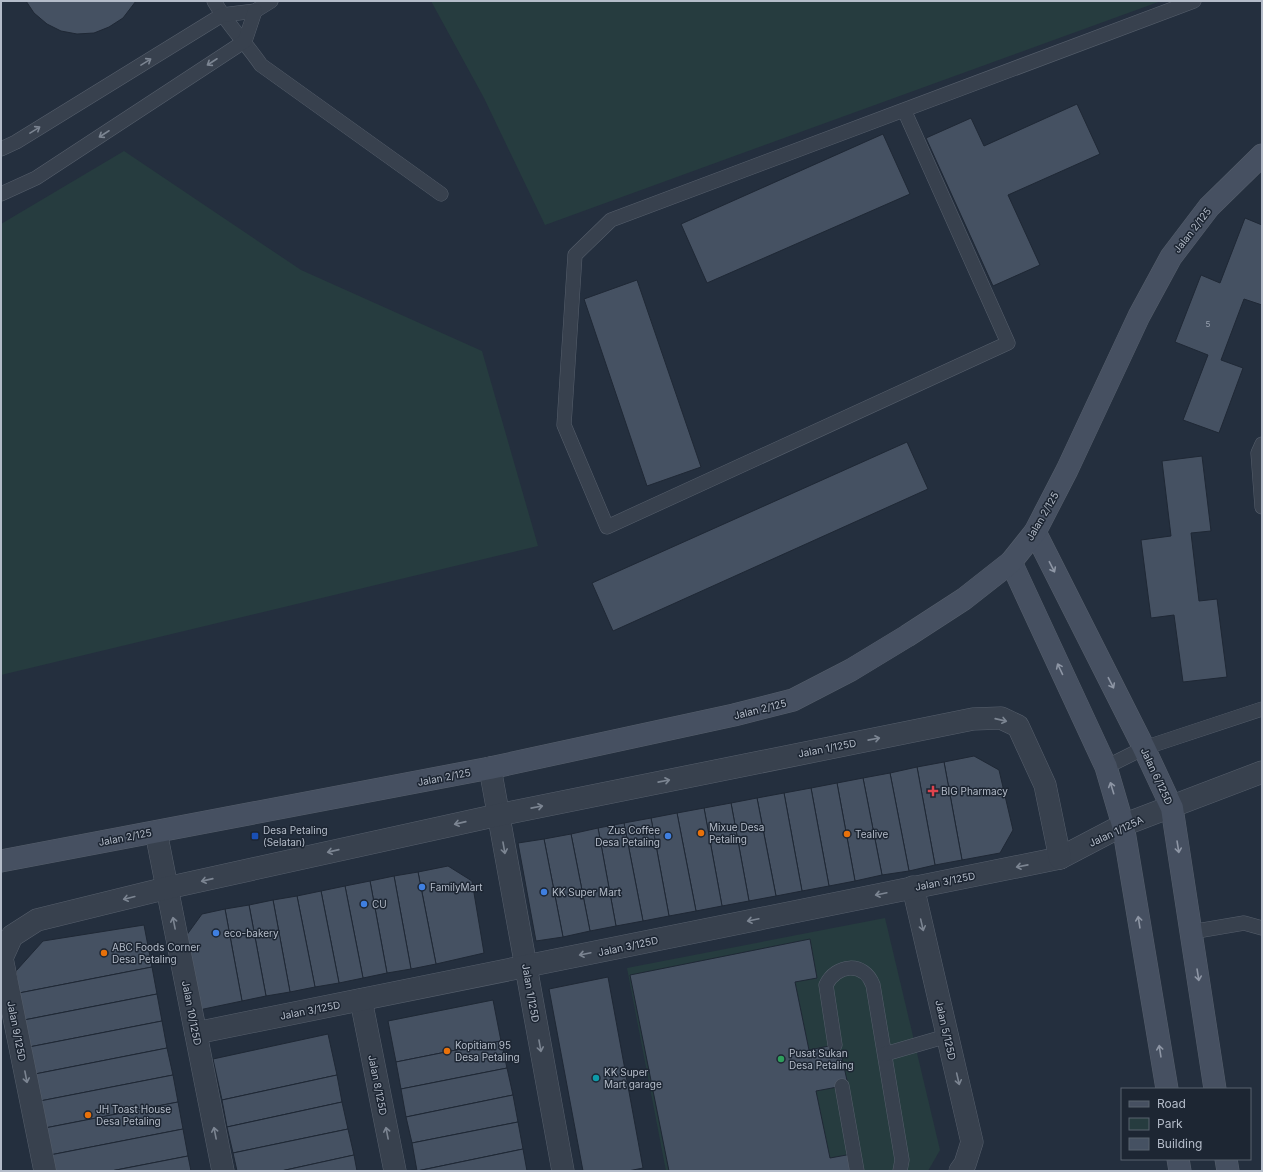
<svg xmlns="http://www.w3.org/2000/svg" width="1263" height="1172" font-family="Inter,sans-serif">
  <rect width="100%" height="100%" fill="#242f3e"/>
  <g fill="#263c3f">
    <path d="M431,1H1161L545,225L484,98Z"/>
    <path d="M124,151L301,270L482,351L538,546L1,675V224Z"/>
    <path d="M885,918L940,1150L928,1171H666L627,968Z"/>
  </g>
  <g fill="#455162" stroke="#1f2835">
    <path d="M26,1H136L123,18L109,27L94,33L77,34L61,31L47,24L34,13Z"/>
    <path d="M1077,104L1100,154L1008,195L1040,265L993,286L926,138L971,118L984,146Z"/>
    <path d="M883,134L910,194L707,283L681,224Z"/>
    <path d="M1245,218L1262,225V305L1244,299L1221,360L1243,368L1219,433L1183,420L1208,355L1175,342L1201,275L1220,283Z"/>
    <path d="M637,280L701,467L647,486L584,299Z"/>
    <path d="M907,442L928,489L613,631L592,583Z"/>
    <path d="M1202,456L1211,531L1191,533L1199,601L1217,599L1227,677L1183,682L1174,615L1151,618L1141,540L1171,536L1162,461Z"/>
    <path d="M974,756L999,770L1013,830L1000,853L962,860L944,762Z"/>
    <path d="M944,762L962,860L935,865L917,767Z"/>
    <path d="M917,767L935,865L909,871L890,773Z"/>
    <path d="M890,773L909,871L882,875L863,778Z"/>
    <path d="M863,778L882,875L855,881L837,783Z"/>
    <path d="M837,783L855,881L829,886L811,788Z"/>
    <path d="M811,788L829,886L802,891L784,793Z"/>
    <path d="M784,793L802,891L776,896L757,798Z"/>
    <path d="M757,798L776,896L749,901L731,803Z"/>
    <path d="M731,803L749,901L722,906L704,808Z"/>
    <path d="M704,808L722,906L696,911L677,813Z"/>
    <path d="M677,813L696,911L669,916L651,818Z"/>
    <path d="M651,818L669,916L643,921L624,823Z"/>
    <path d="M624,823L643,921L616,926L598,828Z"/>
    <path d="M598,828L616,926L590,931L571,834Z"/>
    <path d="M571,834L590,931L563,937L544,839Z"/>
    <path d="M544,839L563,937L536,941L518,843Z"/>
    <path d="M448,866L472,881L484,953L436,964L418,872Z"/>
    <path d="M418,872L436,964L411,969L394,876Z"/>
    <path d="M394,876L411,969L387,973L370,881Z"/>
    <path d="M370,881L387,973L363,978L345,886Z"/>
    <path d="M345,886L363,978L339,983L321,891Z"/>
    <path d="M321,891L339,983L315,987L297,896Z"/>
    <path d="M297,896L315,987L290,992L273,900Z"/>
    <path d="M273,900L290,992L266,996L249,905Z"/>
    <path d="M249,905L266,996L242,1001L225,909Z"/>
    <path d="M225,909L242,1001L199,1010L186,936L202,914Z"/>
    <path d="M144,925L152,967L19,993L16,971L43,941Z"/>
    <path d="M810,939L817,978L795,982L809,1050L839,1044L848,1085L816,1091L830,1158L852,1154L855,1171H669L630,975Z"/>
    <path d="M152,967L157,994L24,1020L19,993Z"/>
    <path d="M608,977L643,1168L628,1171H583L549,989Z"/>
    <path d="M157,994L162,1021L29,1047L24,1020Z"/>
    <path d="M493,1000L501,1041L396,1062L388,1021Z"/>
    <path d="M162,1021L167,1048L35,1074L29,1047Z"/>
    <path d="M328,1034L337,1075L222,1100L213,1059Z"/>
    <path d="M501,1041L507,1068L401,1089L396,1062Z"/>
    <path d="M167,1048L173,1075L40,1101L35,1074Z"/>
    <path d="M507,1068L513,1095L406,1117L401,1089Z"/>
    <path d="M173,1075L178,1102L45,1128L40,1101Z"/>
    <path d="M337,1075L342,1102L227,1127L222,1100Z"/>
    <path d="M513,1095L518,1122L412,1143L406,1117Z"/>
    <path d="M178,1102L183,1129L50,1155L45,1128Z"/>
    <path d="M342,1102L348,1129L233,1153L227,1127Z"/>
    <path d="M518,1122L523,1149L417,1171L412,1143Z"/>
    <path d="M183,1129L188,1156L111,1171H53L50,1155Z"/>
    <path d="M348,1129L354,1155L281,1171H237L233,1153Z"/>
    <path d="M523,1149L527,1171H417Z"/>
    <path d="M354,1155L357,1171H281Z"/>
    <path d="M188,1156L191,1171H111Z"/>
  </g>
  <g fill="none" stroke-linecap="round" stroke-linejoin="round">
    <g stroke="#565f6c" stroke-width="15">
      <g id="lane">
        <path d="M214,1C227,24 246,43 261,65L441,194"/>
        <path d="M904,110L1008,343L607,527L564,425L575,255L611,220L1194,1"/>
        <path d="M1,149L16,142L222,15L255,11L271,1"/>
        <path d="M1,194L36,178L245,41L255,11"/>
        <path d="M1262,444L1258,453L1262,507"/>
        <path d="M1106,767L1144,748L1262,709"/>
        <path d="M1191,932L1244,923L1262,928"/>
        <path d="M835,1045L826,985C836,964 864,961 873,985L902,1160L900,1171"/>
        <path d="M885,1054L947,1036"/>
        <path d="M842,1086L857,1171"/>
      </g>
    </g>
    <g stroke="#565f6c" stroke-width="23">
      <g id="street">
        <path d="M490,768L563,1171"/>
        <path d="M156,832L223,1171"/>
        <path d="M913,887L972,1142L965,1164L960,1171"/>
        <path d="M361,1000L395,1171"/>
        <path d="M196,1033L1060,858L1123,825L1262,772"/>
        <path d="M45,1171L2,958L12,936L37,920L167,888L498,815L973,719L1001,718L1018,726L1045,785L1060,858"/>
      </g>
    </g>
    <g stroke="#565f6c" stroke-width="23">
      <g id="secondary">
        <path d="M1035,532L1144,748L1172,808L1215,1089"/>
        <path d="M1011,562L1106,767L1123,825L1167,1089"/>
        <path d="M1,861L490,768L734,715L793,700L851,670L907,636L964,599L1011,562L1035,532L1067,470L1139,316L1171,257L1209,207L1262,155"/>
        <path d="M1178,1159L1180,1171"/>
        <path d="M1226,1159L1228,1171"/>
      </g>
    </g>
    <use href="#lane" stroke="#38414e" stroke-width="14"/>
    <use href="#street" stroke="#38414e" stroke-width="22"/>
    <use href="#secondary" stroke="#465061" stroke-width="22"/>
  </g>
  <defs><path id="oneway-shaft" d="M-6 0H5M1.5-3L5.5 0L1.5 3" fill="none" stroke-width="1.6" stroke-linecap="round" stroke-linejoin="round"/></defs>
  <g stroke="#7c8592">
    <use href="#oneway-shaft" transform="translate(146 62) rotate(-32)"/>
    <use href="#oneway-shaft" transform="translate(212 62) rotate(147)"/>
    <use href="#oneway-shaft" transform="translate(35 130) rotate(-32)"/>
    <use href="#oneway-shaft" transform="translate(104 134) rotate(147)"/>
    <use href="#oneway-shaft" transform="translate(1001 720) rotate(13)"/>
    <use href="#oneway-shaft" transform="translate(874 739) rotate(-11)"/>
    <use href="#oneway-shaft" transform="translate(664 781) rotate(-11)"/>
    <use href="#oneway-shaft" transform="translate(537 807) rotate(-11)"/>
    <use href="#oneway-shaft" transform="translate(460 823) rotate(167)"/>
    <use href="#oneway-shaft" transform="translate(504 848) rotate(80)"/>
    <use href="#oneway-shaft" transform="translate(333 851) rotate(167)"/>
    <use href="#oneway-shaft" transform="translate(1022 866) rotate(169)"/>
    <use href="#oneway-shaft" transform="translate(207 880) rotate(167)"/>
    <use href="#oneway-shaft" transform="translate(881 894) rotate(168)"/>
    <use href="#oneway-shaft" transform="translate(129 898) rotate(166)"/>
    <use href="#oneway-shaft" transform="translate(753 920) rotate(168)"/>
    <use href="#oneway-shaft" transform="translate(174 923) rotate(-101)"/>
    <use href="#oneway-shaft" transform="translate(922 925) rotate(77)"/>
    <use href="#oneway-shaft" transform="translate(585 954) rotate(168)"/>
    <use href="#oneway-shaft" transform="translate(540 1046) rotate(80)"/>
    <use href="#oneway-shaft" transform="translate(26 1077) rotate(79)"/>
    <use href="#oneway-shaft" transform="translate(958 1079) rotate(77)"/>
    <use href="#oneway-shaft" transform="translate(215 1133) rotate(-101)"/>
    <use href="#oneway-shaft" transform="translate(387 1133) rotate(-101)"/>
  </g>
  <g stroke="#8e96a5">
    <use href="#oneway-shaft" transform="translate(1052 567) rotate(63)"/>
    <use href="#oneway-shaft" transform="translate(1060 669) rotate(-115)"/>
    <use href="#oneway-shaft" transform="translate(1111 683) rotate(63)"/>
    <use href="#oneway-shaft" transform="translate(1112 788) rotate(-107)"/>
    <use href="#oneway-shaft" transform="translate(1178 847) rotate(81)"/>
    <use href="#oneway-shaft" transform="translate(1139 922) rotate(-99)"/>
    <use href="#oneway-shaft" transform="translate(1198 975) rotate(81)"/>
    <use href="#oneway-shaft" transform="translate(1160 1051) rotate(-99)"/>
  </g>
  <path fill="#e0444e" stroke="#1d2633" stroke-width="1.5" d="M931 785h4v4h4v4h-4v4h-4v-4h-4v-4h4z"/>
  <g fill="#e8710a" stroke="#1d2633" stroke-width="1.5">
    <circle cx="701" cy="833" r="4"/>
    <circle cx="847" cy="834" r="4"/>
    <circle cx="104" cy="953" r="4"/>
    <circle cx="447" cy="1051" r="4"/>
    <circle cx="88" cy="1115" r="4"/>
  </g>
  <rect fill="#1a4fb4" stroke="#1d2633" stroke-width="1.5" x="251" y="832" width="8" height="8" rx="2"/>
  <g fill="#3f7fe0" stroke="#1d2633" stroke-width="1.5">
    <circle cx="668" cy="836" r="4"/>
    <circle cx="422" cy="887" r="4"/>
    <circle cx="544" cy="892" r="4"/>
    <circle cx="364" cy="904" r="4"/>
    <circle cx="216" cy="933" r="4"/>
  </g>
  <circle fill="#2e9e5b" stroke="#1d2633" stroke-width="1.5" cx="781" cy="1059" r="4"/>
  <circle fill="#0f9aa8" stroke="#1d2633" stroke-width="1.5" cx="596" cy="1078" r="4"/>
  <g text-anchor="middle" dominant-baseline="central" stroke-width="3" stroke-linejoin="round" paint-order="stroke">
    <g font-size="8" fill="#98a1af">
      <text x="1208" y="324">5</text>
    </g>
    <g font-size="10" fill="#b4bcc9" stroke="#1d2633">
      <text transform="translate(1192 230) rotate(-52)">Jalan 2/125</text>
      <text transform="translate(1042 516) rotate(-60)">Jalan 2/125</text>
      <text transform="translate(760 709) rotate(-14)">Jalan 2/125</text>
      <text transform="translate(827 748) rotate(-11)">Jalan 1/125D</text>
      <text transform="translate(1157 776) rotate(65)">Jalan 6/125D</text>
      <text transform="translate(444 777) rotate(-11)">Jalan 2/125</text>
      <text transform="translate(1116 831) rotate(-25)">Jalan 1/125A</text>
      <text transform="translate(125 837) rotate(-11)">Jalan 2/125</text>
      <text transform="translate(945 881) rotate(-11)">Jalan 3/125D</text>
      <text transform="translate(628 946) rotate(-12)">Jalan 3/125D</text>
      <text transform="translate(531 993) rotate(80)">Jalan 1/125D</text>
      <text transform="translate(310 1010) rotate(-11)">Jalan 3/125D</text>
      <text transform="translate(192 1013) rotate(79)">Jalan 10/125D</text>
      <text transform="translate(946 1030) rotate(77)">Jalan 5/125D</text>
      <text transform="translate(17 1031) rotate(79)">Jalan 9/125D</text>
      <text transform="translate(378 1085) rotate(79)">Jalan 8/125D</text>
    </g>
    <g font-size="10" fill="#b4bcc9" stroke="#1d2633" text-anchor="start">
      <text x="941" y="791">BIG Pharmacy</text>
      <text x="709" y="827">Mixue Desa<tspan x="709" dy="12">Petaling</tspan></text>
      <text x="263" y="830">Desa Petaling<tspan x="263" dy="12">(Selatan)</tspan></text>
      <text x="660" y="830" text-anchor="end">Zus Coffee<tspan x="660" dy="12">Desa Petaling</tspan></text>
      <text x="855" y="834">Tealive</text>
      <text x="430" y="887">FamilyMart</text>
      <text x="552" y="892">KK Super Mart</text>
      <text x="372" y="904">CU</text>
      <text x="224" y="933">eco-bakery</text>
      <text x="112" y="947">ABC Foods Corner<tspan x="112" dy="12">Desa Petaling</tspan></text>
      <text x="455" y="1045">Kopitiam 95<tspan x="455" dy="12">Desa Petaling</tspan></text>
      <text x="789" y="1053">Pusat Sukan<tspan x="789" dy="12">Desa Petaling</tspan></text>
      <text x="604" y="1072">KK Super<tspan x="604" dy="12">Mart garage</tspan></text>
      <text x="96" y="1109">JH Toast House<tspan x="96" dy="12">Desa Petaling</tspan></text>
    </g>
  </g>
  <rect width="1263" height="1172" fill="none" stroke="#b4bcc9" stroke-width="4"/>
  <rect x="1121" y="1088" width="130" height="72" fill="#1d2633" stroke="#59626f"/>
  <rect x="1129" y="1101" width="20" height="6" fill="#465061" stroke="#59626f"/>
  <text x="1157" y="1108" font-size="12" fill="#b4bcc9">Road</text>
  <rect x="1129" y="1118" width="20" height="12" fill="#263c3f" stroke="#59626f"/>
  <text x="1157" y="1128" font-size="12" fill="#b4bcc9">Park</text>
  <rect x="1129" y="1138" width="20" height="12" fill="#455162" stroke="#59626f"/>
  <text x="1157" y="1148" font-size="12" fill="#b4bcc9">Building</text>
</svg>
